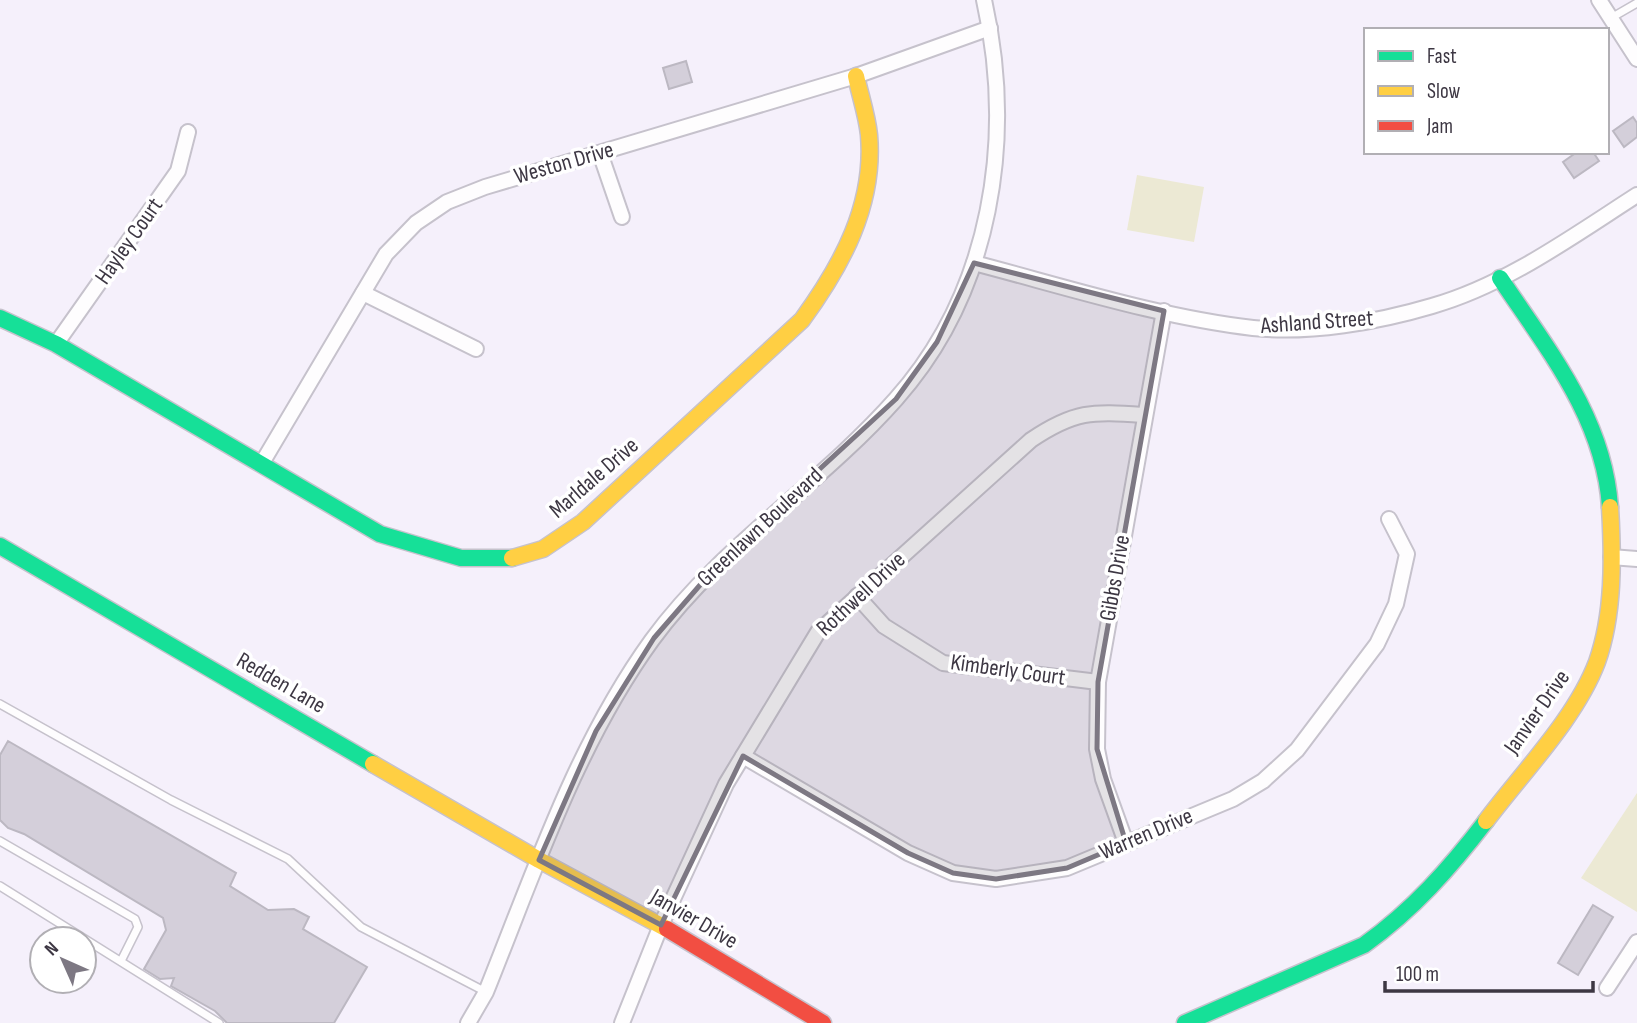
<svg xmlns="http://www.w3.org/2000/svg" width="1637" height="1023" font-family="'Sofia Sans Condensed',sans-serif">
  <rect width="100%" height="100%" fill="#f5f0fb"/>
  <g fill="#ece9d4">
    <path d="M1137,175L1204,187L1194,242L1127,230Z"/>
    <path d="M1637,793V912L1581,878Z"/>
  </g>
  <g fill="#d4cfda" stroke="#bcb8c2" stroke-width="2">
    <path d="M686,61L692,82L669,89L663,68Z"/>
    <path d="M1633,117L1637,123V137L1624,147L1613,131Z"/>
    <path d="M1577,152H1593L1599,161L1574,178L1563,162Z"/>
    <path d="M8,741L236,873L230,886L268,910L294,909L309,917L303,929L367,967L334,1023H227L215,1011L171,986L174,978L160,979L144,969L166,930L163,918L24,834L8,828L0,820V755Z"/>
    <path d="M1593,905L1613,917L1578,975L1558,963Z"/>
  </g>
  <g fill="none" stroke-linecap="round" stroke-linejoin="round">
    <g stroke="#c6c2cc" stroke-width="10">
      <g id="lane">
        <path d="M1611,18L1637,3"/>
        <path d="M0,704L171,800L288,859L361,927L486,992"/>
        <path d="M0,841L135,919L138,927L121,961"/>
        <path d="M0,886L219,1023"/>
      </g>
    </g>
    <g stroke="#c6c2cc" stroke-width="18">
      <g id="street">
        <path d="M1599,0L1637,59"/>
        <path d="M600,153L622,217"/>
        <path d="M974,263C1066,287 1159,317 1253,328C1310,334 1378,322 1432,306C1506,285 1573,236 1637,195"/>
        <path d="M363,293L476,349"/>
        <path d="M56,344L178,171L188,132"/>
        <path d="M262,463L386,254L416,223L447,202L485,187L856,76L990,28"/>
        <path d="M1611,557L1637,559"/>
        <path d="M857,596L884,626L943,663L1098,682"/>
        <path d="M743,756L908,853L953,873L996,879L1067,868L1233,799L1263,781L1297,750L1377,644L1396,604L1407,554L1389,519"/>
        <path d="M1126,843L1103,779L1097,749L1098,682L1164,311"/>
        <path d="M1607,988L1637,942"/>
        <path d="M468,1023L486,992C534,873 576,745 652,640C720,547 820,485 896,399C992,291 1015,138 984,0"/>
        <path d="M622,1023L661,925L726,784L818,632L1031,440C1074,411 1092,411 1143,415"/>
      </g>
    </g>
    <g stroke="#c6c2cc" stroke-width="19">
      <g id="fast">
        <path d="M1500,278C1548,350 1604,418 1610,507"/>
        <path d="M0,318L56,344L380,534L461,558H512"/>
        <path d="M0,546L373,764"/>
        <path d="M1185,1023L1364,945C1413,910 1450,868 1486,821"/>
      </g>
    </g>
    <g stroke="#c6c2cc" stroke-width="19">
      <g id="slow">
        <path d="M512,558L543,549L583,522L802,320C842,265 875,205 869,135C867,115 860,95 856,76"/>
        <path d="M373,764L539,860L667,929"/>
        <path d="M1486,821C1522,773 1576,718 1597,662C1614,614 1613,558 1610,507"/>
      </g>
    </g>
    <g stroke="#c6c2cc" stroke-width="19">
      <path id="jam" d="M667,929L823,1023"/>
    </g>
    <use href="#lane" stroke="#fefdfe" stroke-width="7"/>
    <use href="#street" stroke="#fefdfe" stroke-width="14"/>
    <use href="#fast" stroke="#16e098" stroke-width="16"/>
    <use href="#slow" stroke="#ffcf43" stroke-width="16"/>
    <use href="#jam" stroke="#f24e42" stroke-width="16"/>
  </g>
  <path fill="#7d7883" fill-opacity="0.2" stroke="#7d7883" stroke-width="5" stroke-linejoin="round" d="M974,263L1164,311L1098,682L1097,749L1126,843L1067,868L996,879L953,873L908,853L743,756L661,925L539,860L596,731L654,638L727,554L896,399L937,342Z"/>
  <g text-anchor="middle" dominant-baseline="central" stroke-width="7" stroke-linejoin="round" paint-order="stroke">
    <g font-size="23" fill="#3d3743" stroke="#fff">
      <text transform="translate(564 163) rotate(-16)">Weston Drive</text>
      <text transform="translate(129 241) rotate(-55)">Hayley Court</text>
      <text transform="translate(1317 322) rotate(-4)">Ashland Street</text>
      <text transform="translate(594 478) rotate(-41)">Marldale Drive</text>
      <text transform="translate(760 527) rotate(-43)">Greenlawn Boulevard</text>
      <text transform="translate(1115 578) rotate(-80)">Gibbs Drive</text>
      <text transform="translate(861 594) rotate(-43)">Rothwell Drive</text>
      <text transform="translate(1008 670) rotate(8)">Kimberly Court</text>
      <text transform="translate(281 683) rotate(30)">Redden Lane</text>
      <text transform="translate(1537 712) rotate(-55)">Janvier Drive</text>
      <text transform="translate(1146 834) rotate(-23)">Warren Drive</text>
      <text transform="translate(694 919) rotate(30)">Janvier Drive</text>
    </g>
  </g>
  <rect x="1364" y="28" width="245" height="126" fill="#ffffff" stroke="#b1afb4" stroke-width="2"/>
  <rect x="1378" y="51" width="35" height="10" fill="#16e098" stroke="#b1afb4" stroke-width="2"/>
  <text x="1427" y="63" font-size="21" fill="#3d3743">Fast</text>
  <rect x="1378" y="86" width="35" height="10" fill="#ffcf43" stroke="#b1afb4" stroke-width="2"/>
  <text x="1427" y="98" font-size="21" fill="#3d3743">Slow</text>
  <rect x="1378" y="121" width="35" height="10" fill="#f24e42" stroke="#b1afb4" stroke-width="2"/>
  <text x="1427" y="133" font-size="21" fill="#3d3743">Jam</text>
  <g transform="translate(63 960) rotate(315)"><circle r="33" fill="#ffffff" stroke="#b1afb4" stroke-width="2"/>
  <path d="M0-5L12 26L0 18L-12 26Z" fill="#7d7883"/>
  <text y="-10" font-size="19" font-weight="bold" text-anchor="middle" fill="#3d3743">N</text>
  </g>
  <path d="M1385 981v10h208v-10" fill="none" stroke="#3d3743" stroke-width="3.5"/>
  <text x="1396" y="981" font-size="21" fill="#3d3743" stroke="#ffffff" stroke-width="5" paint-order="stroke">100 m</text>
</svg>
